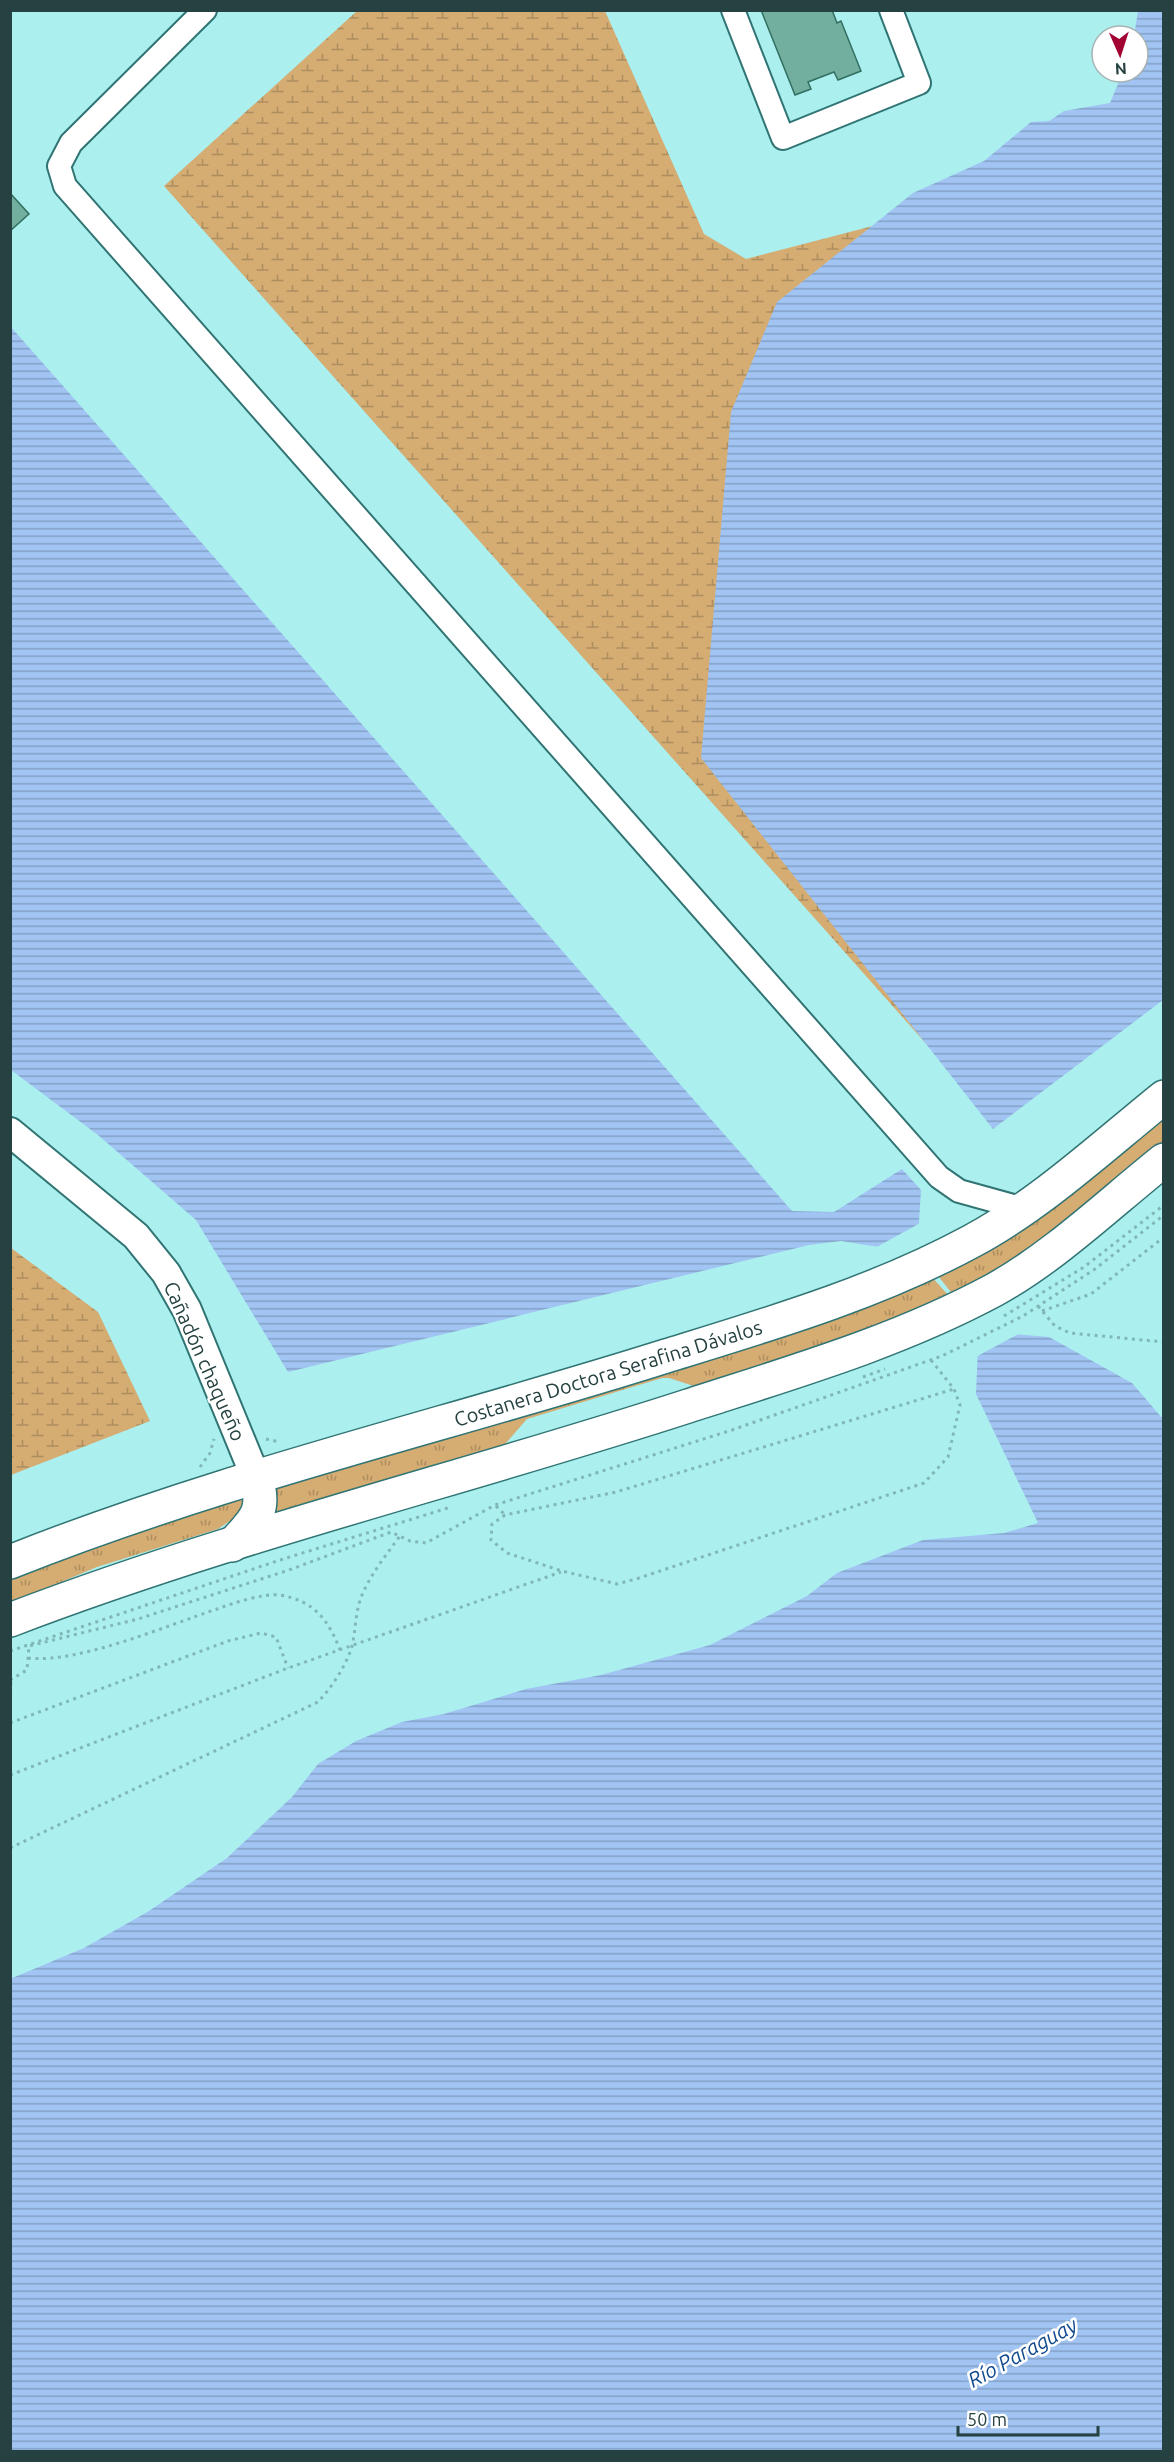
<svg xmlns="http://www.w3.org/2000/svg" width="1174" height="2462" font-family="Ubuntu,sans-serif">
  <defs>
    <pattern id="grass-tufts" width="24" height="20" patternUnits="userSpaceOnUse" patternTransform="scale(1.5)"><rect width="24" height="20" fill="#d5ac72"/><path d="M3 7l-1-3M5 7V3M7 7l1-3M15 17l-1-3M17 17v-4M19 17l1-3" fill="none" stroke="#ad8e5f"/></pattern>
    <pattern id="wetland-marsh" width="20" height="14" patternUnits="userSpaceOnUse" patternTransform="scale(1.5)"><rect width="20" height="14" fill="#d5ac72"/><path d="M1 5h8M5 5V1M11 12h8M15 12V8" fill="none" stroke="#ad8e5f"/></pattern>
    <pattern id="water-rules" width="6" height="5" patternUnits="userSpaceOnUse" patternTransform="scale(1.5)"><rect width="6" height="5" fill="#a1c4f3"/><path d="M0 2.5h6" fill="none" stroke="#83a1c6"/></pattern>
  </defs>
  <rect width="100%" height="100%" fill="#abefef"/>
  <g fill="url(#grass-tufts)">
    <path d="M1163,1114V1153L1095,1209L954,1296L935,1272Z"/>
    <path d="M929,1274L951,1298L892,1327L700,1388L669,1378H662L527,1419L500,1450L274,1521L276,1487Z"/>
    <path d="M249,1497L237,1516L218,1529L97,1567L11,1603V1575L88,1547Z"/>
  </g>
  <g fill="url(#wetland-marsh)">
    <path d="M357,11H605L704,234L746,259L892,221L985,1110L164,186Z"/>
    <path d="M11,1248L98,1312L150,1421L11,1475Z"/>
  </g>
  <g fill="url(#water-rules)">
    <path d="M1138,11H1164L1163,1000L993,1129L701,758L731,412L777,302L913,193L984,161L1031,122L1049,121L1064,111L1110,103L1123,72H1138V36H1134Z"/>
    <path d="M10,326L792,1211L834,1212L902,1169L921,1190L918,1239L898,1250L841,1241L809,1245L288,1372L196,1220L98,1135L11,1070Z"/>
    <path d="M999,1333L1049,1337L1132,1383L1163,1419V2451H11L10,1979L84,1948L149,1911L227,1858L292,1797L318,1764L356,1741L402,1722L444,1714L526,1689L601,1675L710,1645L807,1596L837,1573L923,1540L1004,1533L1038,1523L976,1394L978,1345Z"/>
  </g>
  <g fill="#abefef">
    <path d="M922,1222L920,1241L899,1253L873,1249Z"/>
    <path d="M997,1331L1022,1332L974,1358L975,1344Z"/>
  </g>
  <g fill="#72af9f" stroke="#326f61" stroke-width="1.5">
    <path d="M761,10H832L837,23L841,21L861,71L838,80L834,72L808,82L811,89L795,95Z"/>
    <path d="M10,193L29,214L10,231Z"/>
  </g>
  <g fill="none" stroke-linecap="round" stroke-linejoin="round">
    <g stroke="#317474" stroke-width="26">
      <g id="minor">
        <path d="M205,10L71,143L59,166L65,186L939,1177L959,1191L1024,1209"/>
        <path d="M733,10L783,138L919,83L891,10"/>
      </g>
    </g>
    <g stroke="#317474" stroke-width="32">
      <path id="major" d="M10,1132L136,1236L166,1273L187,1310L256,1478"/>
    </g>
    <g stroke="#317474" stroke-width="36">
      <g id="highway">
        <path d="M232,1545C254,1521 267,1512 256,1478"/>
        <path d="M10,1562C223,1477 448,1425 666,1356C770,1324 876,1293 972,1241C1041,1204 1103,1146 1164,1097"/>
        <path d="M10,1620C232,1535 463,1479 688,1406C793,1372 897,1342 994,1290C1054,1257 1110,1203 1164,1160"/>
      </g>
    </g>
    <g stroke="#80b8b8" stroke-width="3" stroke-dasharray="3 4.5" stroke-linecap="butt">
      <path d="M1038,1306L1055,1326L1070,1333L1164,1342"/>
      <path d="M1042,1311L1091,1294L1164,1237"/>
      <path d="M1004,1316L1084,1267L1164,1205"/>
      <path d="M931,1360L954,1389L960,1405L948,1457L924,1483L636,1579L617,1584L562,1571L507,1553L491,1540L492,1524L505,1515L616,1492L954,1389"/>
      <path d="M863,1377L885,1369"/>
      <path d="M266,1439L280,1442"/>
      <path d="M200,1467L210,1453L214,1439"/>
      <path d="M496,1506L505,1515"/>
      <path d="M10,1651L280,1560L451,1507"/>
      <path d="M28,1658C78,1664 168,1625 217,1609C233,1603 264,1593 280,1595C314,1601 328,1619 340,1650"/>
      <path d="M10,1680L27,1670L29,1646L138,1619L289,1570L391,1532L410,1541L426,1543L495,1505L732,1430L942,1356L1023,1316L1095,1269L1164,1215"/>
      <path d="M10,1715L11,1680"/>
      <path d="M10,1723L228,1641L261,1633L276,1637L288,1668"/>
      <path d="M10,1775L288,1668L561,1572"/>
      <path d="M10,1848L318,1702C332,1687 346,1666 352,1646C356,1629 355,1612 362,1595C371,1574 386,1555 400,1536"/>
    </g>
    <use href="#minor" stroke="#fff" stroke-width="22"/>
    <use href="#major" stroke="#fff" stroke-width="28"/>
    <use href="#highway" stroke="#fff" stroke-width="33"/>
  </g>
  <g text-anchor="middle" dominant-baseline="central" stroke-width="5" stroke-linejoin="round" paint-order="stroke">
    <g font-size="20" fill="#254141" stroke="#fff">
      <text transform="translate(205 1361) rotate(66)">Cañadón chaqueño</text>
      <text transform="translate(608 1373) rotate(-17)">Costanera Doctora Serafina Dávalos</text>
    </g>
    <g font-size="21" font-style="italic" fill="#114a8e" stroke="#fff">
      <text transform="translate(1022 2352) rotate(-29)">Río Paraguay</text>
    </g>
  </g>
  <rect width="1174" height="2462" fill="none" stroke="#254141" stroke-width="24"/>
  <g transform="translate(1120 54) rotate(177)"><circle r="28" fill="#ffffff" stroke="#a8b3b3" stroke-width="1.5"/>
  <path d="M0-4.5L10 22L0 15L-10 22Z" fill="#a20333"/>
  <text y="-9" font-size="16" font-weight="bold" text-anchor="middle" fill="#254141">N</text>
  </g>
  <path d="M958 2426v9h140v-9" fill="none" stroke="#254141" stroke-width="3"/>
  <text x="967" y="2426" font-size="18" fill="#254141" stroke="#ffffff" stroke-width="4.5" paint-order="stroke">50 m</text>
</svg>
